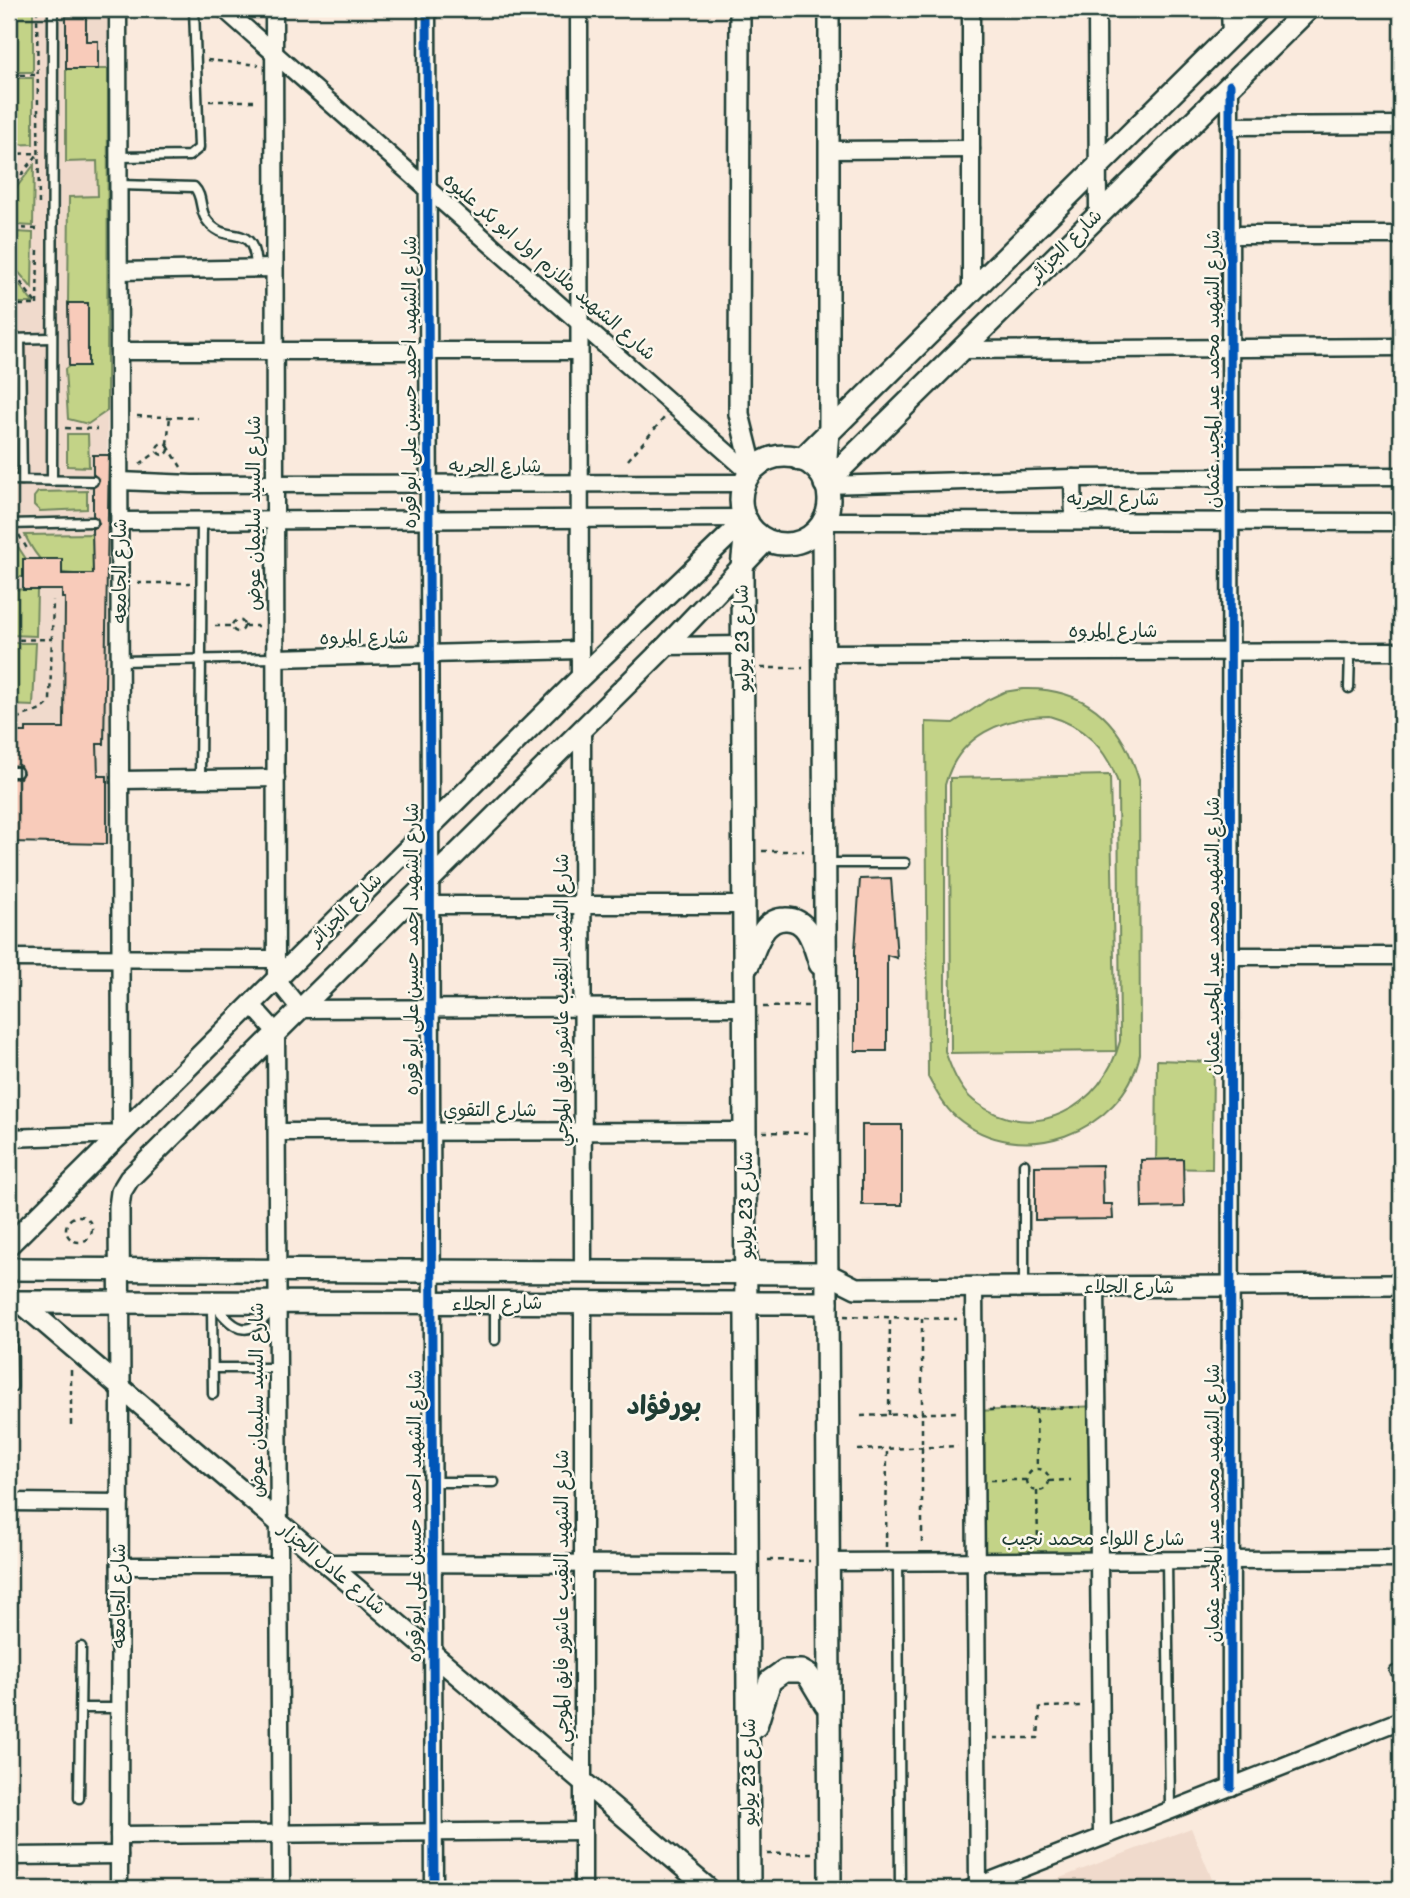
<svg xmlns="http://www.w3.org/2000/svg" width="1410" height="1898" font-family="'Balsamiq Sans','Playpen Sans Arabic',sans-serif">
  <rect width="100%" height="100%" fill="#faeadd"/>
  <filter id="ink" filterUnits="userSpaceOnUse"><feTurbulence type="fractalNoise" baseFrequency=".0143" numOctaves="2"/><feDisplacementMap in="SourceGraphic" scale="14" xChannelSelector="R" yChannelSelector="G"/><feConvolveMatrix kernelMatrix="1 2 1 2 8 2 1 2 1" color-interpolation-filters="sRGB"/></filter>
  <g filter="url(#ink)">
    <g fill="#f0dacc">
      <path d="M9,9H108L107,454L116,455V553H107V609L114,610L113,844L9,842Z"/>
      <path d="M1191,1828L1216,1889H1031Z"/>
    </g>
    <g fill="#c3d387" stroke="#71885e" stroke-width="2" fill-rule="evenodd">
      <path d="M9,9H33V72H12Z"/>
      <path d="M66,69H108L107,411L88,424L68,419L65,369L69,366L88,365L87,303H68L69,197L98,196L97,161L66,162Z"/>
      <path d="M13,78H33V144L9,145V102L14,101Z"/>
      <path d="M34,165L33,226L15,225L9,210V197Z"/>
      <path d="M16,232L33,233L32,288L9,261V251Z"/>
      <path d="M9,271L33,303H9Z"/>
      <path d="M67,434H88L89,467L67,466Z"/>
      <path d="M87,491V509L40,511L34,505V497L38,492Z"/>
      <path d="M9,533L26,559L23,577H9Z"/>
      <path d="M92,534L107,553V574C62,574 46,579 25,535Z"/>
      <path d="M9,589L37,590L36,636L9,635Z"/>
      <path d="M9,643H36L33,706L9,705Z"/>
      <path d="M1023,689C1086,687 1122,721 1139,780L1140,1054C1123,1134 1019,1171 956,1117C944,1107 936,1091 928,1077L926,722L953,723L987,700L1004,692ZM1049,716C1083,725 1107,749 1118,783L1120,1041C1103,1106 1034,1147 974,1101C959,1089 951,1068 945,1051V785C958,735 1003,717 1049,716Z"/>
      <path d="M1110,775L1116,1051L951,1053L950,778Z"/>
      <path d="M1157,1060L1213,1062L1212,1169L1156,1168Z"/>
      <path d="M1098,1406L1100,1560H976L975,1411Z"/>
    </g>
    <g fill="#f8cbba" stroke="#1f3d34" stroke-width="2">
      <path d="M66,16H86V41H98V69H66Z"/>
      <path d="M68,303H88V366H69Z"/>
      <path d="M93,455H109L104,744H97L98,776H107V844L9,842V779L20,778L23,773L20,766L9,765V732H26V728H64L65,598H62V590H23V559H62V574H93L92,529L99,523L93,515V488L99,480L93,474Z"/>
      <path d="M891,878L897,958L887,955V1051H855V950L860,879Z"/>
      <rect x="862" y="1125" width="40" height="80"/>
      <path d="M1183,1159L1184,1207L1142,1208L1141,1160Z"/>
      <path d="M1102,1165L1103,1204H1112L1113,1219L1035,1220V1166Z"/>
    </g>
    <g fill="none" stroke-linecap="round" stroke-linejoin="round">
      <g stroke="#1f3d34" stroke-width="13">
        <g id="service">
          <path d="M119,157L189,156L199,148L194,9"/>
          <path d="M119,185L194,187C203,196 199,208 206,219C226,249 254,217 256,268"/>
          <path d="M9,339L51,338"/>
          <path d="M20,339L22,480"/>
          <path d="M9,480L93,481"/>
          <path d="M52,481L53,9"/>
          <path d="M9,524L93,522"/>
          <path d="M120,661L275,658"/>
          <path d="M1349,688L1350,651"/>
          <path d="M9,772H17"/>
          <path d="M200,779L202,520"/>
          <path d="M827,863H905"/>
          <path d="M1024,1164V1287"/>
          <path d="M11,1302L12,1387"/>
          <path d="M214,1304C237,1334 251,1339 275,1306"/>
          <path d="M495,1304V1340"/>
          <path d="M212,1305L213,1394"/>
          <path d="M213,1368H278"/>
          <path d="M432,1482H494"/>
          <path d="M1167,1559L1170,1810"/>
          <path d="M898,1561L900,1889"/>
          <path d="M1395,1671H1401"/>
          <path d="M81,1708H119"/>
          <path d="M79,1798L81,1647"/>
        </g>
      </g>
      <g stroke="#1f3d34" stroke-width="21">
        <g id="minor">
          <path d="M224,9L750,473"/>
          <path d="M274,9L276,979L300,1009L746,1007"/>
          <path d="M427,9L434,1889"/>
          <path d="M579,9L580,678"/>
          <path d="M1097,9L1098,213"/>
          <path d="M1230,9L1231,35"/>
          <path d="M1230,85L1231,1787"/>
          <path d="M1230,126L1401,125"/>
          <path d="M830,150L971,149"/>
          <path d="M1230,235H1401"/>
          <path d="M119,271L274,268"/>
          <path d="M971,292V9"/>
          <path d="M963,350L1401,347"/>
          <path d="M119,351H579"/>
          <path d="M1073,478L1074,520"/>
          <path d="M120,481L192,484L745,483"/>
          <path d="M826,485L1073,478L1401,476"/>
          <path d="M120,521L745,518"/>
          <path d="M824,521L1401,522"/>
          <path d="M666,646L743,645"/>
          <path d="M824,653L1401,651"/>
          <path d="M275,658L580,650"/>
          <path d="M582,728L583,1272"/>
          <path d="M120,780L276,778"/>
          <path d="M422,905H745"/>
          <path d="M1231,956H1401"/>
          <path d="M9,958L276,959"/>
          <path d="M251,1004L276,1032L281,1889"/>
          <path d="M277,1132L746,1131"/>
          <path d="M9,1138L121,1134L118,9"/>
          <path d="M974,1287L978,1886"/>
          <path d="M1096,1287L1102,1837"/>
          <path d="M9,1502L120,1503"/>
          <path d="M828,1562L1401,1559"/>
          <path d="M326,1563L747,1564"/>
          <path d="M120,1566H279"/>
          <path d="M119,1835L583,1831"/>
          <path d="M9,1856L119,1855"/>
          <path d="M119,1889L120,1388"/>
          <path d="M583,1889V1304"/>
          <path d="M970,1889L1401,1720"/>
        </g>
      </g>
      <g stroke="#1f3d34" stroke-width="24">
        <g id="tertiary">
          <path d="M740,9L739,414L753,470"/>
          <path d="M825,482L829,432V9"/>
          <path d="M9,1245L580,678L745,520"/>
          <path d="M826,1273L856,1288L1401,1285"/>
          <path d="M20,1302L709,1889"/>
          <path d="M120,1388L119,1207L121,1192L129,1179L666,646L767,540"/>
        </g>
      </g>
      <g stroke="#1f3d34" stroke-width="26">
        <g id="secondary">
          <circle cx="785" cy="500" r="44"/>
          <path d="M801,460L1257,9"/>
          <path d="M825,484L1308,9"/>
          <path d="M747,521L742,567L749,1889"/>
          <path d="M823,523L830,1889"/>
          <path d="M748,965C753,953 757,939 765,929C770,923 777,919 785,919C809,918 814,946 820,964"/>
          <path d="M9,1269L826,1273"/>
          <path d="M9,1302L827,1303"/>
          <path d="M756,1726L770,1681L784,1671H801L808,1675L826,1705"/>
        </g>
      </g>
      <g stroke="#1f3d34" stroke-width="2.5" stroke-dasharray="5 5" stroke-linecap="butt">
        <path d="M37,9L39,208"/>
        <path d="M9,50V100"/>
        <path d="M207,60L259,65"/>
        <path d="M10,75H38"/>
        <path d="M209,101H258"/>
        <path d="M9,154L38,153"/>
        <path d="M9,191L37,155"/>
        <path d="M9,217L12,228L9,244"/>
        <path d="M12,228L40,229"/>
        <path d="M9,266L37,305"/>
        <path d="M9,305H37"/>
        <path d="M37,305L38,247"/>
        <path d="M137,416L198,418"/>
        <path d="M65,428L97,429"/>
        <circle cx="163" cy="449" r="6"/>
        <path d="M167,444L170,417"/>
        <path d="M168,446L181,467"/>
        <path d="M628,460L664,418"/>
        <path d="M140,464L157,452"/>
        <path d="M19,535L29,552"/>
        <path d="M9,580L19,581"/>
        <path d="M137,583H190"/>
        <circle cx="238" cy="626" r="6"/>
        <path d="M215,626H232"/>
        <path d="M244,626H258"/>
        <path d="M9,640L51,639"/>
        <path d="M761,668H803"/>
        <path d="M9,726C20,710 41,717 50,701L53,600"/>
        <path d="M762,851H804"/>
        <path d="M763,1007L808,1006"/>
        <path d="M763,1132L809,1133"/>
        <circle cx="79" cy="1229" r="13"/>
        <path d="M844,1316L957,1319"/>
        <path d="M922,1318V1546"/>
        <path d="M71,1370V1429"/>
        <path d="M1036,1409L1037,1469"/>
        <path d="M989,1410L1080,1407"/>
        <path d="M889,1415L890,1317"/>
        <path d="M861,1416L958,1412"/>
        <path d="M858,1450L958,1446"/>
        <circle cx="1038" cy="1480" r="11"/>
        <path d="M991,1480H1027"/>
        <path d="M1049,1481L1071,1480"/>
        <path d="M1037,1491L1038,1544"/>
        <path d="M886,1547L887,1449"/>
        <path d="M768,1560L810,1561"/>
        <path d="M994,1738H1038L1040,1707L1084,1706"/>
        <path d="M767,1854L812,1853"/>
      </g>
      <use href="#service" stroke="#fbf7ec" stroke-width="8"/>
      <use href="#minor" stroke="#fbf7ec" stroke-width="16"/>
      <use href="#tertiary" stroke="#fbf7ec" stroke-width="19"/>
      <use href="#secondary" stroke="#fbf7ec" stroke-width="21"/>
      <g stroke="#fbf7ec" stroke-width="13">
        <g id="cycleway">
          <path d="M427,9L434,1889"/>
          <path d="M1230,85L1231,1787"/>
        </g>
      </g>
      <use href="#cycleway" stroke="#0057b8" stroke-width="9"/>
    </g>
  </g>
  <g text-anchor="middle" dominant-baseline="central" stroke-width="5" stroke-linejoin="round" paint-order="stroke">
    <g font-size="19" fill="#1f3d34" stroke="#fbf7ec">
      <text transform="translate(1066 246) rotate(-45)">شارع الجزائر</text>
      <text transform="translate(549 267) rotate(41)">شارع الشهيد ملازم اول ابو بكر عليوه</text>
      <text transform="translate(1213 369) rotate(-90)">شارع الشهيد محمد عبد المجيد عثمان</text>
      <text transform="translate(410 382) rotate(-90)">شارع الشهيد احمد حسين على ابو قوره</text>
      <text x="495" y="466">شارع الحريه</text>
      <text x="1113" y="499">شارع الحريه</text>
      <text transform="translate(254 513) rotate(-90)">شارع السيد سليمان عوض</text>
      <text transform="translate(120 571) rotate(-90)">شارع الجامعه</text>
      <text x="1113" y="631">شارع المروه</text>
      <text transform="translate(364 638) rotate(-1)">شارع المروه</text>
      <text transform="translate(743 638) rotate(-91)">شارع 23 يوليو</text>
      <text transform="translate(346 910) rotate(-45)">شارع الجزائر</text>
      <text transform="translate(1213 936) rotate(-90)">شارع الشهيد محمد عبد المجيد عثمان</text>
      <text transform="translate(412 949) rotate(-90)">شارع الشهيد احمد حسين على ابو قوره</text>
      <text transform="translate(562 1000) rotate(-90)">شارع الشهيد النقيب عاشور فايق الموجي</text>
      <text x="490" y="1110">شارع التقوي</text>
      <text transform="translate(746 1205) rotate(-90)">شارع 23 يوليو</text>
      <text x="1129" y="1287">شارع الجلاء</text>
      <text transform="translate(497 1304) rotate(-1)">شارع الجلاء</text>
      <text transform="translate(257 1400) rotate(-90)">شارع السيد سليمان عوض</text>
      <text transform="translate(1213 1503) rotate(-90)">شارع الشهيد محمد عبد المجيد عثمان</text>
      <text transform="translate(415 1516) rotate(-90)">شارع الشهيد احمد حسين على ابو قوره</text>
      <text x="1093" y="1539">شارع اللواء محمد نجيب</text>
      <text transform="translate(332 1569) rotate(40)">شارع عادل الجزار</text>
      <text transform="translate(119 1596) rotate(-90)">شارع الجامعه</text>
      <text transform="translate(562 1596) rotate(-90)">شارع الشهيد النقيب عاشور فايق الموجي</text>
      <text transform="translate(749 1772) rotate(-90)">شارع 23 يوليو</text>
    </g>
    <g font-size="26" font-weight="bold" fill="#1f3d34" stroke="#fbf7ec">
      <text x="664" y="1406">بورفؤاد</text>
    </g>
  </g>
  <rect width="1410" height="1898" fill="none" stroke="#fbf7ec" stroke-width="35"/>
  <rect x="18" y="18" width="1375" height="1863" fill="none" stroke="#1f3d34" stroke-width="2.5" filter="url(#ink)"/>
</svg>
